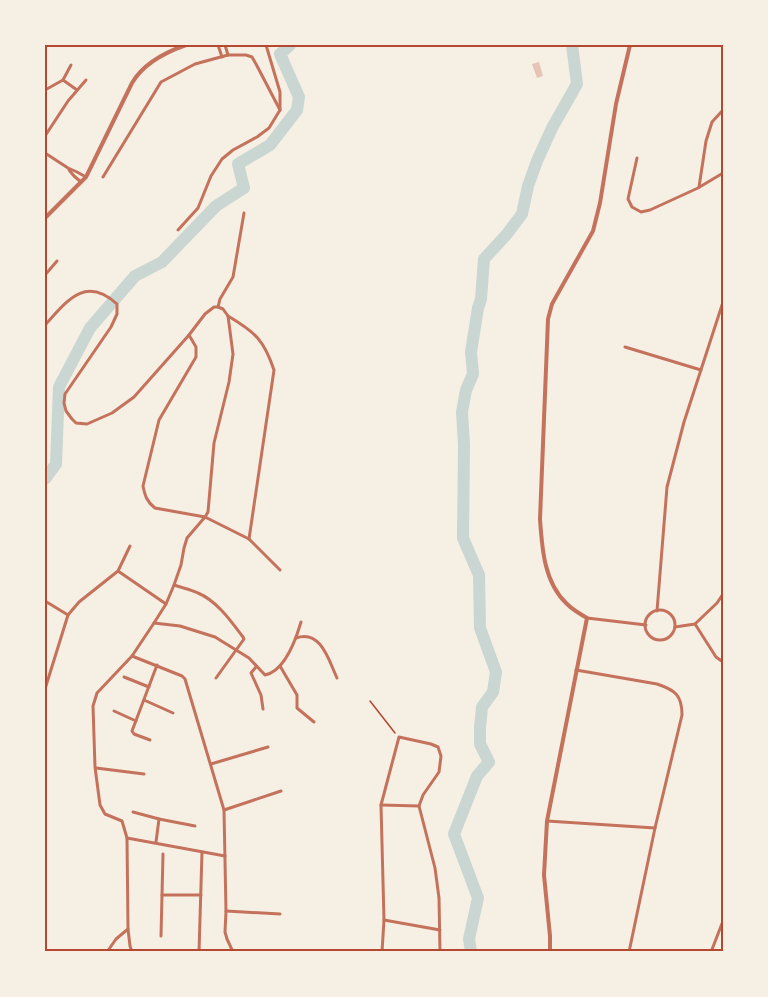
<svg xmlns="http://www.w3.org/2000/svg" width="768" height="997" font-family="Quicksand,sans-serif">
  <rect width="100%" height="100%" fill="#f6efe4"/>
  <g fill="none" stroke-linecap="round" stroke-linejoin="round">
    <g stroke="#c9d6d2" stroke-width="12">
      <path d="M45,479L56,464L59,387L90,328L135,276L162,262L216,206L244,188L238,164L270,145L297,110L299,97L280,54L290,45"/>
      <path d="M471,952L469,939L478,898L454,834L477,776L489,762L480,744V728L482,707L493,692L496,672L480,628L479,575L463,538L464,445L462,412L466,390L473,374L471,352L478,308L481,299L484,259L507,234L522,214L528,186L537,161L552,128L577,84L572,45"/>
    </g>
  </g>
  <path fill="#e6c5b7" d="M539,62L543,76L537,78L532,64Z"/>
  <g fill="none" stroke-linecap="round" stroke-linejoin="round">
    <path stroke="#b5482f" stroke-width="1.5" d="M370,701L395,733"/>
    <g stroke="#c5725c" stroke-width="3">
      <path d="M218,45L222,57"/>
      <path d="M225,45L228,55"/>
      <path d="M63,80L71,65"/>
      <path d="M45,90L63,80L77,90"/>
      <path d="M45,136L68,101L86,80"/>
      <path d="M45,153L68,168L77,172L86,177"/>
      <path d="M637,158L628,199L632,207L641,212L650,210L698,188L723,173"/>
      <path d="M69,170L74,176L81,182"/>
      <path d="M103,177L161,82L195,64L228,55H246L252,57L256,64L280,110"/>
      <path d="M699,187L706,141L712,122L723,110"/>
      <path d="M178,230L198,208L211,176L222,159L233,150L257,137L269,128L280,110V92L266,45"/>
      <path d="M45,275L57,261"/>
      <path d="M218,307L220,299L233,277L244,213"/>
      <path d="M228,316C255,332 264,340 274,370L249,539"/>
      <path d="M45,325C67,301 85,275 117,304V314L111,327L65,394L64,403L66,411L72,419L76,423L87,424L112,413L134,397L189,335L205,314L214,307H218L223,309L228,316L233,354L229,382L214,443L208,512L205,517L187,538L184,548L181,565L174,585L166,604L154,623L132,656L97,693L93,706L95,767L100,805L105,814L122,821L127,838L128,929L130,946L132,952"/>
      <path d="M189,335L196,347V357L159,420L143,486C145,496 147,502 155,508L205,517L249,539L280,570"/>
      <path d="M625,347L701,370"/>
      <path d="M118,571L166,604"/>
      <path d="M174,585C182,588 190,589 198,593C217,601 231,621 243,637L244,639L216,678"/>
      <path d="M45,601L68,615"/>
      <circle cx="660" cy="625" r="15"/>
      <path d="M657,611L667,487L684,422L723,302"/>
      <path d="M587,618L646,625"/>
      <path d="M154,623L180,626L215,637L249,658L265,675C285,671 296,639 301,622"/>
      <path d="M695,624L716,657L723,662"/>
      <path d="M675,627L695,624L717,603L723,594"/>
      <path d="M296,638C321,629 329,661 337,678"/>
      <path d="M132,656L182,676L185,679L224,810L226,911L225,932L227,939L233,952"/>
      <path d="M280,666L297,695V708L314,722"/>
      <path d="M256,667L251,673L261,695L263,709"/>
      <path d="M576,670L657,684C675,690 682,695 682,715L655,828L629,952"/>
      <path d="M124,677L149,687"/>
      <path d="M45,689L68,615L79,602L118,571L130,546"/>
      <path d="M144,700L173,713"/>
      <path d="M114,711L136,721"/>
      <path d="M150,740L134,734L132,731L157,665"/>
      <path d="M211,764L268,747"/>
      <path d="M96,768L144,774"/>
      <path d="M381,805L419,806"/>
      <path d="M224,810L281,791"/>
      <path d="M133,812L159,819L195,826"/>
      <path d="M547,821L655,828"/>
      <path d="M127,838L225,856"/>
      <path d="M156,842L159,819"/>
      <path d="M162,895H201"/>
      <path d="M226,911L280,914"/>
      <path d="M384,920L440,930"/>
      <path d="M161,936L163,854"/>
      <path d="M107,952L116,939L128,929"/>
      <path d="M199,952L202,852"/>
      <path d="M382,952L384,920L381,805L399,737L431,744L438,747L441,756L439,772L423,795L419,806L435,868L439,898L440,952"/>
      <path d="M711,952L723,921"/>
    </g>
    <g stroke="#c5725c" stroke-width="4">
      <path d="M45,218L86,177L132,83C143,64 166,52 186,45"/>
      <path d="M550,952V936L544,875L547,821L587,618C580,614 573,610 567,604C544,583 542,548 540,519L548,319L552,304L593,231L600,203L616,104L630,45"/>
    </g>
  </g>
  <rect width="768" height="997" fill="none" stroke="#f6efe4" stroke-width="93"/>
  <rect x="46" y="46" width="676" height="904" fill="none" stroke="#b5482f" stroke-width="2"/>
</svg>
